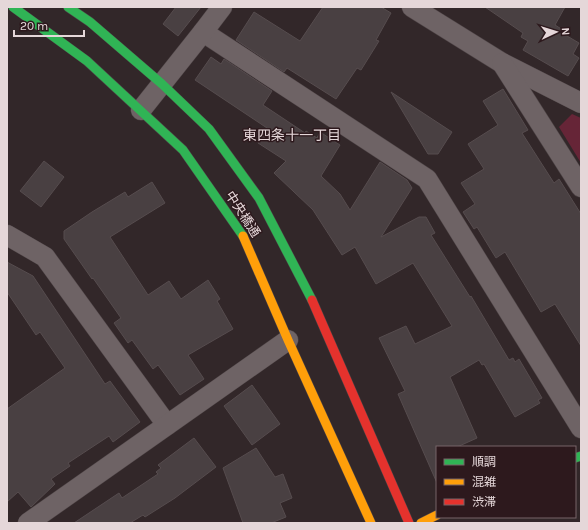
<svg xmlns="http://www.w3.org/2000/svg" width="588" height="530" font-family="Karla,'Noto Sans JP',sans-serif">
  <rect width="100%" height="100%" fill="#322729"/>
  <path fill="#662537" d="M572,114L581,118V163L559,127Z"/>
  <g fill="#494042" stroke="#564c4e">
    <path d="M176,7H201L178,36L163,24Z"/>
    <path d="M323,7H381L391,13L376,40L379,41L361,70L357,68L336,99L287,68L284,72L236,40L254,12L300,41Z"/>
    <path d="M485,7H565L555,25L563,30L562,33L579,43L573,54L579,58L568,76L523,50L528,41L521,37L523,33Z"/>
    <path d="M211,57L221,64L224,59L272,91L263,105L305,133L306,131L317,138L320,132L340,145L321,176L340,194L350,210L380,162L407,180L412,188L381,237L419,217H426L435,233L431,235L470,297L471,296L509,360L513,358L515,362L519,359L542,398L538,400L540,403L515,417L484,364L482,365L479,360L450,377L477,438L457,447H437V483L398,394L405,391L379,338L406,326L415,344L452,326L413,263L376,284L355,247L342,255L313,210L274,173L286,161L258,143L267,128L195,80Z"/>
    <path d="M503,89L528,130L522,133L554,183L559,179L581,214V346L555,304L541,312L505,252L496,258L477,227L474,229L463,212L475,204L461,183L484,169L468,144L498,125L483,101Z"/>
    <path d="M391,92L452,132L438,154H428Z"/>
    <path d="M44,161L64,177L41,207L20,191Z"/>
    <path d="M152,182L165,203L110,237L148,295L169,281L181,299L208,280L220,299L217,301L233,329L188,355L204,379L180,395L158,365L153,369L132,340L128,343L114,323L121,318L93,278L92,279L64,239V231L92,212L125,192L128,197Z"/>
    <path d="M7,262L33,276L105,384L110,381L140,422L113,442L109,436L68,463L70,466L51,479L55,484L31,507L18,492L7,502V409L65,368L40,332L36,335L7,292Z"/>
    <path d="M252,385L280,424L252,445L224,406Z"/>
    <path d="M194,438L216,467L175,498L145,517L143,515L130,523H74L119,493L122,498L158,474L156,472L161,468L158,465Z"/>
    <path d="M256,448L275,477L283,474L292,498L280,503L286,517L271,523H243L223,468Z"/>
  </g>
  <g fill="none" stroke-linecap="round" stroke-linejoin="round">
    <g stroke="#4e4446" stroke-width="21">
      <g id="street">
        <path d="M412,7L502,63L581,103"/>
        <path d="M203,32L427,179L581,428"/>
        <path d="M502,63L581,187"/>
        <path d="M141,110L203,32L222,7"/>
        <path d="M7,235L45,257L167,425"/>
        <path d="M28,523L288,340"/>
      </g>
    </g>
    <g stroke="#4e4446" stroke-width="10">
      <g id="fast">
        <path d="M13,7L87,61L183,150L243,236"/>
        <path d="M68,7L90,22L162,84L209,129L259,198L312,300"/>
        <path d="M575,458L581,456"/>
      </g>
    </g>
    <g stroke="#4e4446" stroke-width="10">
      <g id="slow">
        <path d="M243,236L288,340L371,523"/>
        <path d="M421,523L437,515"/>
      </g>
    </g>
    <g stroke="#4e4446" stroke-width="10">
      <path id="jam" d="M312,300L409,523"/>
    </g>
    <use href="#street" stroke="#6e6365" stroke-width="20"/>
    <use href="#fast" stroke="#30b455" stroke-width="9"/>
    <use href="#slow" stroke="#ff9f0a" stroke-width="9"/>
    <use href="#jam" stroke="#e5322d" stroke-width="9"/>
  </g>
  <g text-anchor="middle" dominant-baseline="central" stroke-width="3" stroke-linejoin="round" paint-order="stroke">
    <g font-size="13" fill="#e5d7d9" stroke="#2d191d">
      <text transform="translate(243 214) rotate(57)">中央橋通</text>
    </g>
    <g font-size="14" fill="#e5d7d9" stroke="#2d191d">
      <text x="292" y="135">東四条十一丁目</text>
    </g>
  </g>
  <rect width="588" height="530" fill="none" stroke="#e5d7d9" stroke-width="16"/>
  <rect x="436" y="446" width="140" height="72" fill="#2d191d" stroke="#776568"/>
  <rect x="444" y="459" width="20" height="6" fill="#30b455" stroke="#776568"/>
  <text x="472" y="466" font-size="12" fill="#e5d7d9">順調</text>
  <rect x="444" y="479" width="20" height="6" fill="#ff9f0a" stroke="#776568"/>
  <text x="472" y="486" font-size="12" fill="#e5d7d9">混雑</text>
  <rect x="444" y="499" width="20" height="6" fill="#e5322d" stroke="#776568"/>
  <text x="472" y="506" font-size="12" fill="#e5d7d9">渋滞</text>
  <g transform="translate(556 32) rotate(86)" stroke="#2d191d" stroke-width="3" paint-order="stroke">
  <path d="M0-3L7 15L0 10L-7 15Z" fill="#e5d7d9"/>
  <text y="-6" font-size="11" font-weight="bold" text-anchor="middle" fill="#e5d7d9">N</text>
  </g>
  <path d="M14 30v6h70v-6" fill="none" stroke="#e5d7d9" stroke-width="2"/>
  <text x="20" y="30" font-size="12" fill="#e5d7d9" stroke="#2d191d" stroke-width="3" paint-order="stroke">20 m</text>
</svg>
